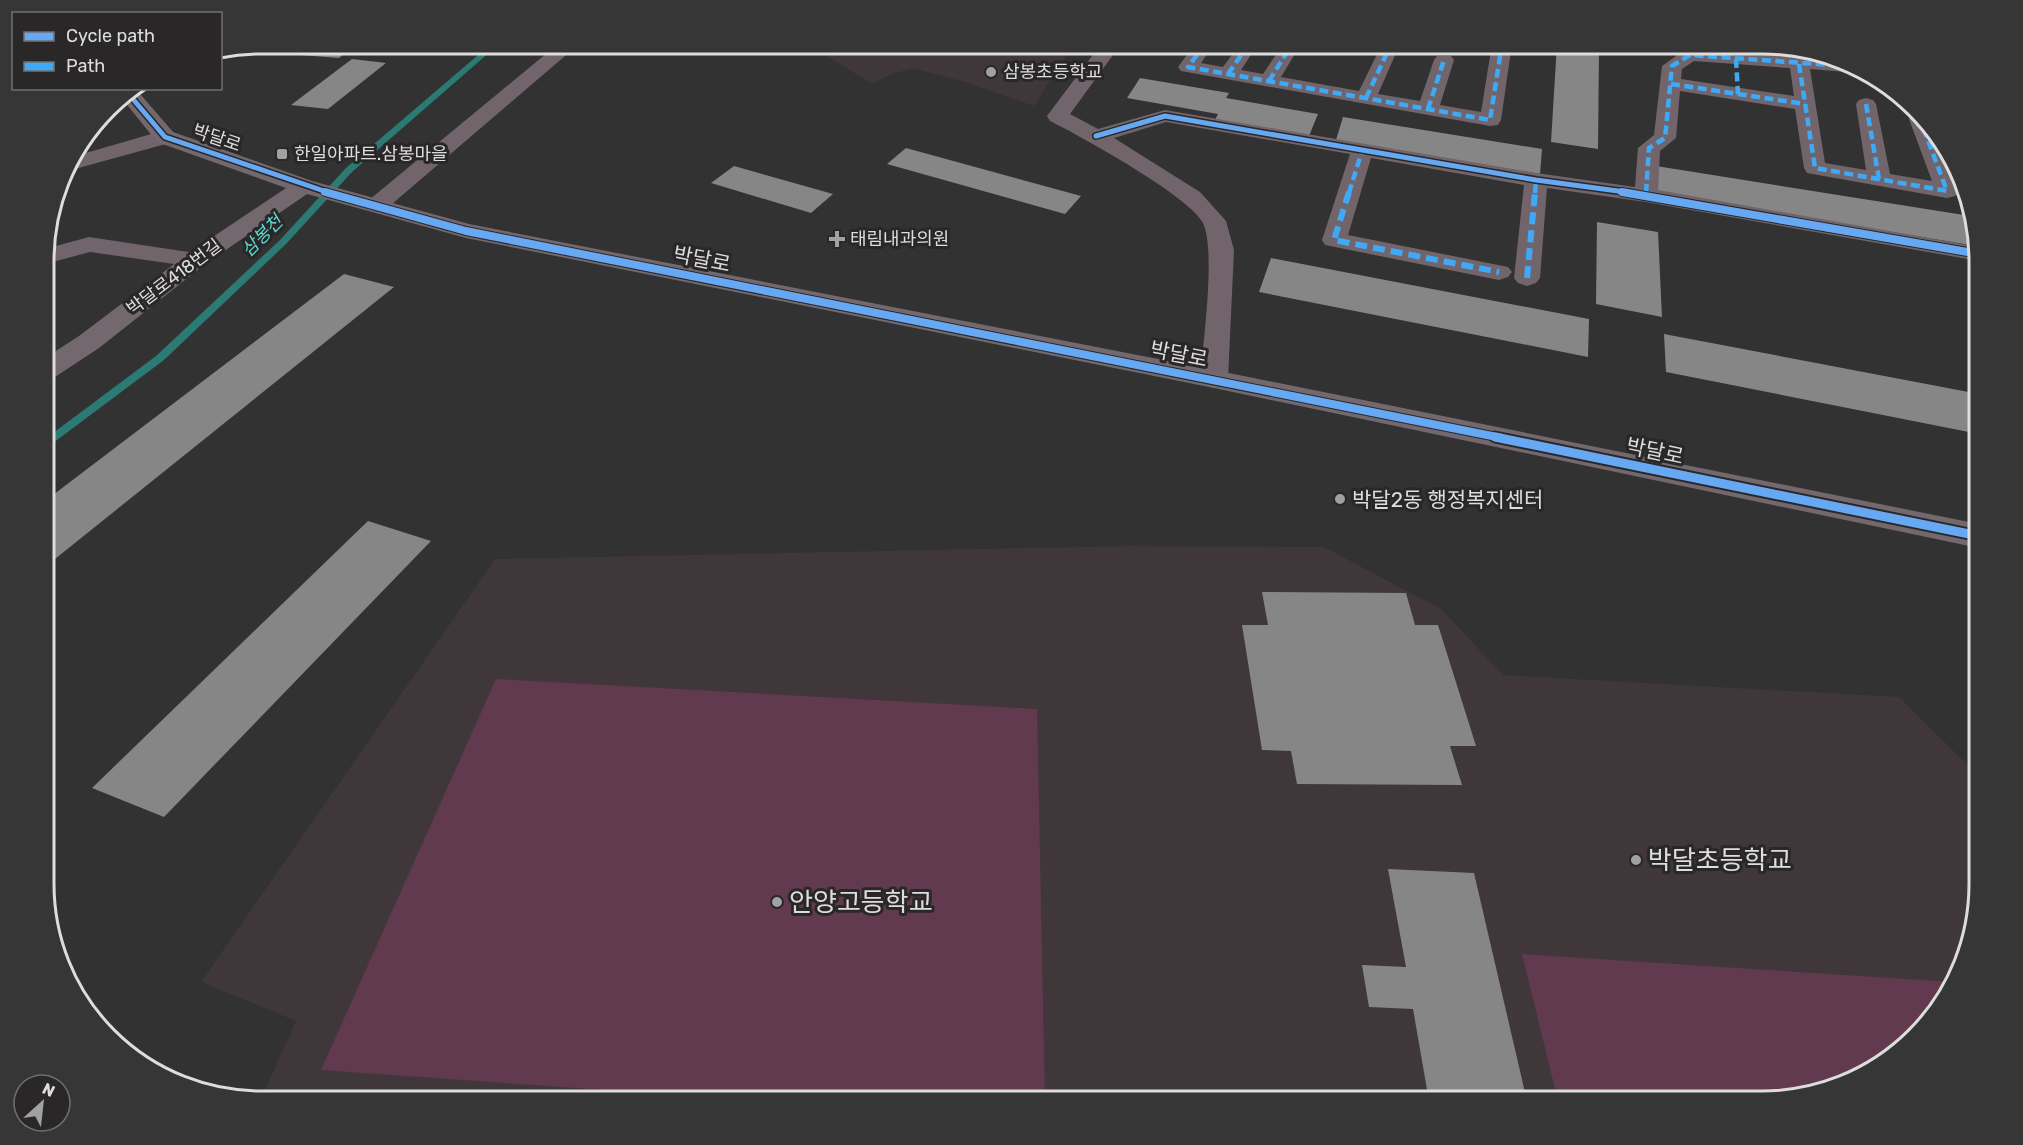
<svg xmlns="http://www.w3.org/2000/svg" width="2023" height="1145" font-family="Rubik,'Noto Sans KR',sans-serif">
  <rect width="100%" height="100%" fill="#323232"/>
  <g fill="#3f373a">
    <path d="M808,44H1073L1034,106L965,82L913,68L889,75L872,84Z"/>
    <path d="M1130,546L1324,547L1441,609L1503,675L1899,697L1979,776V898L1950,992L1882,1065L1776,1101H260L296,1021L201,982L495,559Z"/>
  </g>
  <g fill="#623a4f">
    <path d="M496,679L1037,709L1045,1101H761L321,1070Z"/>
    <path d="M1522,954L1953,982L1950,992L1882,1065L1776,1101H1558Z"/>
  </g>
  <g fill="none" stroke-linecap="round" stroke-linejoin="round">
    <path fill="#2b7a74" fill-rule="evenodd" d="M491,44H499L352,172L286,244L164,360L45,449V439L156,356L280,240L346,168Z"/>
  </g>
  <g fill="#878686">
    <path d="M261,44H357L339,58L233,50Z"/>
    <path d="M1557,44L1599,48L1598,149L1551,142Z"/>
    <path d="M352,59L386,63L328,109L291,105Z"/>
    <path d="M1140,78L1229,93L1226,98L1318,114L1309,136L1215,120L1218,114L1127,98Z"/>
    <path d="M1343,117L1542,149L1540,174L1336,140Z"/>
    <path d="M906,148L1081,196L1065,214L887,164Z"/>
    <path d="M734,166L833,194L811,213L711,183Z"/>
    <path d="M1656,166L1964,215L1976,246L1658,193Z"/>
    <path d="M1597,222L1658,232L1662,317L1596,304Z"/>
    <path d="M1271,258L1589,319L1588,357L1259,292Z"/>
    <path d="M344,274L394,287L45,567V501Z"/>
    <path d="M1664,334L1979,394V434L1666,372Z"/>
    <path d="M368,521L431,541L164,817L92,788Z"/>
    <path d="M1262,592L1406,593L1415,625H1438L1476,746H1450L1462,785L1297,784L1291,751L1262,750L1242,625H1268Z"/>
    <path d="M1388,869L1474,873L1527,1101H1429L1413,1009L1369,1007L1362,965L1406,967Z"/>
  </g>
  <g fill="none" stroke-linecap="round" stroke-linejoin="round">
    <g fill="#71656b" fill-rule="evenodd">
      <path d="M558,44H579L385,210L377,212L369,210L365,205L369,200Z"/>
      <path d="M1101,44H1121L1070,114L1098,129L1165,110L1536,173L1635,187L1638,148L1654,135L1662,66L1683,51L1690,49L1816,58L1854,68L1846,72L1810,69L1825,163L1866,170L1856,104L1859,100L1866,98L1873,100L1876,104L1890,174L1932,181L1909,119L1915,114L1937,135L1959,191L1955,196L1947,198L1807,173L1804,168L1795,109L1680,91L1676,138L1660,151L1658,190L1979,247V261L1646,202L1547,188L1540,278L1536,283L1527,286L1518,283L1514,278L1524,185L1371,158L1348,235L1508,267L1512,272L1508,277L1499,280L1325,245L1322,240L1350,154L1166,122L1114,138L1200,192L1226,221L1234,250L1228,379L1224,385L1214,388L1204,385L1200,379C1203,344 1216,251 1203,223C1189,196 1082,137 1050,121L1047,116ZM1694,61L1790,68L1794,96L1681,79L1682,69Z"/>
      <path d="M1195,44H1214L1201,63L1223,67L1240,44H1258L1241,70L1263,74L1283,44H1301L1281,77L1359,91L1382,44H1400L1378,94L1420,101L1434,60L1437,56H1451L1454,60L1440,105L1481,112L1492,44H1512L1501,120L1498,125L1490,126L1181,71L1178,67Z"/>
      <path d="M165,130L173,132L176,137L173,142L64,172L72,157Z"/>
      <path d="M89,237L195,253L204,255L207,260L204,265L195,267L90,252L45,264V249Z"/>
    </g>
    <path fill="#73686e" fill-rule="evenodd" d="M132,88H135L173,132L312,181L469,224L1214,370L1979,524V548L1214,388L466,238L307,194L204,265L99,348L55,377L45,380V358L79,336L186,255L286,188L157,142L120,96Z"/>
    <g stroke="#3fa9f5" stroke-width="4.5" stroke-dasharray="9 4.5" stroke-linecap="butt">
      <path d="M1205,44L1188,67L1490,120L1502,44"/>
      <path d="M1736,59L1738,94"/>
      <path d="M1799,64L1815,168L1947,191L1920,119"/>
      <path d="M1228,74L1249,44"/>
      <path d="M1269,81L1292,44"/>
      <path d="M1671,84L1805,104"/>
      <path d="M1366,98L1391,44"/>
      <path d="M1866,104L1879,179"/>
      <path d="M1428,109L1444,60"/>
      <path d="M1349,193L1362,151"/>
      <path d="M1535,193L1536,180"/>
      <path d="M1646,193L1649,148L1665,138L1672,66L1690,55L1846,66"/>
    </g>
    <g stroke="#3fa9f5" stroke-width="6" stroke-dasharray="12 6" stroke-linecap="butt">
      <path d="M1349,192L1334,240L1499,272"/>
      <path d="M1646,195V192"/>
      <path d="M1527,278L1535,192"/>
    </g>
    <g stroke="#292728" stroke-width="8">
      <g id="cycleway-far2">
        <path d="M127,92L165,137L330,193"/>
        <path d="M1096,136L1165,116L1536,180L1633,193"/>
      </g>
    </g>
    <g stroke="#292728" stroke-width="10">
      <g id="cycleway-far1">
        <path d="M325,192L466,231L1502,438"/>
        <path d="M1622,192L1979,254"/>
      </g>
    </g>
    <g stroke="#292728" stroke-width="13">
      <path id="cycleway" d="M1495,437L1979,536"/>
    </g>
    <use href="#cycleway-far2" stroke="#66a8f1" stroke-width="5"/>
    <use href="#cycleway-far1" stroke="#66a8f1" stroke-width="8"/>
    <use href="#cycleway" stroke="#66a8f1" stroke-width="9"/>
  </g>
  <g fill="#a2a1a1" stroke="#292728" stroke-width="2">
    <circle cx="991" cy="72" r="6"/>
    <rect x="276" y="148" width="12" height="12" rx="3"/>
    <path d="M834 230h6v6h6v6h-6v6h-6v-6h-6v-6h6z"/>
    <circle cx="1340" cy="499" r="6"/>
    <circle cx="1636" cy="860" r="6"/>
    <circle cx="777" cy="902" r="6"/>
  </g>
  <g text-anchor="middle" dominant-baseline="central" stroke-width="6" stroke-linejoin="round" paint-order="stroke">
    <g font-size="18" fill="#dedddd" stroke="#292728" text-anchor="start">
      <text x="1003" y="72">삼봉초등학교</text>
      <text x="294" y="154">한일아파트.삼봉마을</text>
      <text x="850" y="239">태림내과의원</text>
    </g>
    <g font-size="18" fill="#dedddd" stroke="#292728">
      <text transform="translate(217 138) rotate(19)">박달로</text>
      <text transform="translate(174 277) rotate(-37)">박달로418번길</text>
    </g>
    <g font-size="18" font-style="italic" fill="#5cdad1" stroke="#292728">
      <text transform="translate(262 236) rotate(-45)">삼봉천</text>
    </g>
    <g font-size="21" fill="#dedddd" stroke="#292728">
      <text transform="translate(702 259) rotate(11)">박달로</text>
      <text transform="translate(1179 354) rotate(11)">박달로</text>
      <text transform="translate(1655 451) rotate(12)">박달로</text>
    </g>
    <g font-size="21" fill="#dedddd" stroke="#292728" text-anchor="start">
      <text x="1352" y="499">박달2동 행정복지센터</text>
    </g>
    <g font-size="26" fill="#dedddd" stroke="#292728" text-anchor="start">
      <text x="1648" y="860">박달초등학교</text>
      <text x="789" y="902">안양고등학교</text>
    </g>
  </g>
  <path d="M0 0H2023V1145H0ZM261 54H1762A207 207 0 0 1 1969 261V884A207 207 0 0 1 1762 1091H261A207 207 0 0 1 54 884V261A207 207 0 0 1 261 54Z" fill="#373636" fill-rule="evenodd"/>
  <path fill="none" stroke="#dedddd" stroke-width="3" d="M261 54H1762A207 207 0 0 1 1969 261V884A207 207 0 0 1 1762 1091H261A207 207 0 0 1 54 884V261A207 207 0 0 1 261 54Z"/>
  <rect x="12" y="12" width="210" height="78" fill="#292728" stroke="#717070" stroke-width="1.5"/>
  <rect x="24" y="32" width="30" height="9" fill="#66a8f1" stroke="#717070" stroke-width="1.5"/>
  <text x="66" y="42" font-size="18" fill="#dedddd">Cycle path</text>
  <rect x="24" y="62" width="30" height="9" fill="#3fa9f5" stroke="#717070" stroke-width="1.5"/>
  <text x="66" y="72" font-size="18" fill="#dedddd">Path</text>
  <g transform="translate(42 1103) rotate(27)"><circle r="28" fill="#292728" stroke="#717070" stroke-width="1.5"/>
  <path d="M0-4.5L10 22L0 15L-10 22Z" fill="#a2a1a1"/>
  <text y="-9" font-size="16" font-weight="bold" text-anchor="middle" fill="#dedddd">N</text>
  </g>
</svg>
